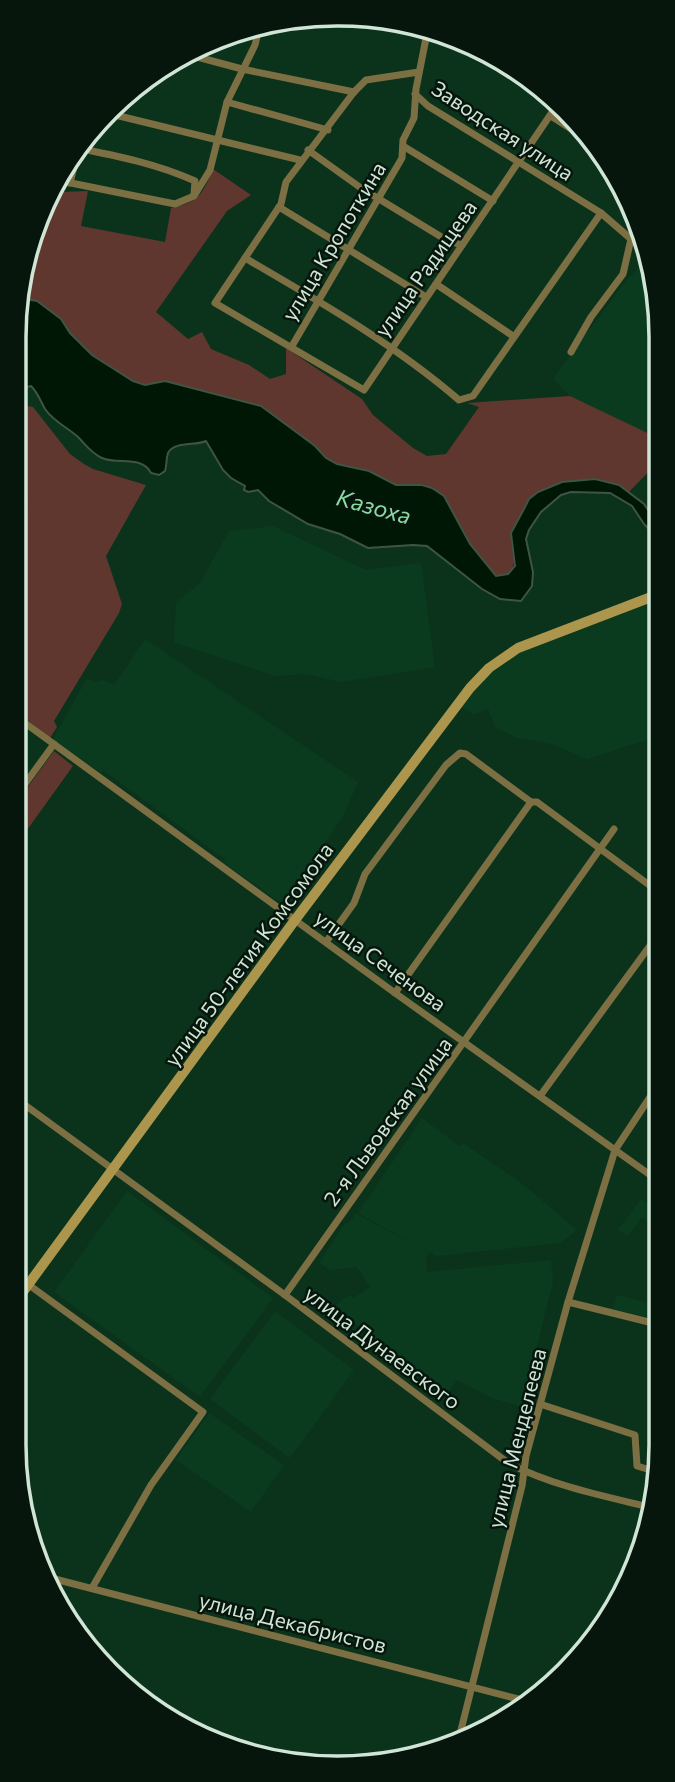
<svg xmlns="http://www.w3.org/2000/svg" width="675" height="1782" font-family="Commissioner,sans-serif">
  <rect width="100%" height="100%" fill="#0b321b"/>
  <g fill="#0b3b1f">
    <path d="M647,259L658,295L659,439L570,396L553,379L625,282Z"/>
    <path d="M273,526L366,570L421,563L435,667L341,682L306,674L275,676L174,642L176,602L199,584L229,531Z"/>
    <path d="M659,600V736L587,759L552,744L517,738L495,727L488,709L474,715L461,707L484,679L521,652Z"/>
    <path d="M145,639L358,782L344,815L282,904L223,862L225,859L104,771L101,773L53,739L87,678L95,682L103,680L114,685Z"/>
    <path d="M422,1118L459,1146L463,1143L519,1181L577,1230L560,1243L436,1256L429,1252L426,1260L427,1272L551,1260L553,1281L522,1407L492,1398L457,1380L445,1396L336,1309V1305L343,1299L350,1295L353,1298L370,1287L357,1267L330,1270L319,1263L343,1226L352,1220L355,1213L429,1253L358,1213Z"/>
    <path d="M127,1191L273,1298L200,1397L54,1292Z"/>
    <path d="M641,1199L660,1214V1230L642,1217L628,1236L618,1230Z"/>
    <path d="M617,1295L661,1306V1320L613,1309Z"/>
    <path d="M275,1311L354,1370L290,1458L210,1399Z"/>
    <path d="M209,1413L284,1465L251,1512L176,1460Z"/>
  </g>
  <g fill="#5f372e">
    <path d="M213,169L251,195L227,211L156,312L188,339L202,332L211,349L249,365L270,379L286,374V348L362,399L373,415L413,448L427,456L446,454L479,407L467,403L570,396L658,438L659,461L629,492C607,478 587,478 562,482L511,543L515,555L512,571L502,577L496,576L470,544L444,496L422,485H396L369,471L338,465L326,458L315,446L261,406L165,381L145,385L133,381L92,355L70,333L61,319L37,301L19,298L25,253L52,199L58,192L88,191L81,226L165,242L171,208C199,202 202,195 213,169Z"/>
    <path d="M14,403L33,407L70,454L84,464L93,469L146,485L106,556L122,604L119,613L54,721L57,727L50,738L14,709Z"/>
    <path d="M54,751L73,766L14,848V806Z"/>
  </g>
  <path fill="#001706" stroke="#3e5544" stroke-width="2" d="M19,298L37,301L61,319L70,333L92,355L133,381L145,385L165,381L261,406L315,446L326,458L337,464L369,471L396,485H422L432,488L444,496L470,544L496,576L508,574L515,566L511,533L524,509L529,499L538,492L562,482L595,479L619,485L644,504L659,526V540L644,524L632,506L610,493L571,492L561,495L541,512L529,530L526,539L533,572L532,586L521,601L500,599L482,589L427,546L413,545L368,548L340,534L308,524L269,501L258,490L248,492L244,490L245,486L231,478L223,470L206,441C196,446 174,441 168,453C166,459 167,465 165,471L159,475L151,473C142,455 118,465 102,458C91,453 86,445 78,437C67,427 54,422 45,409C40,400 38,393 31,386L14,390V338Z"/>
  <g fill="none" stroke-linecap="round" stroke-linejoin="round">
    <g stroke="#7c6f43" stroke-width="7">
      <path d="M415,25L426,27"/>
      <path d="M186,54L242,69L354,92"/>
      <path d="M419,72L366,80L354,92L286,182L281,204L215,303L364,390L557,105"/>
      <path d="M227,102L328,130"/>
      <path d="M111,114L300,160"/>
      <path d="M551,116L593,143"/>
      <path d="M403,146L493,201"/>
      <path d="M77,148C118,156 157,164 195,181L194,194"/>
      <path d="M308,150L361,188L448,241L462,245"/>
      <path d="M61,181L175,204L194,196L210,170L227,102L255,45L259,29"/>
      <path d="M70,183L80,143"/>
      <path d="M279,207L426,297"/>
      <path d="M245,258C319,301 394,344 459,400L473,396L601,213L428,106L415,94"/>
      <path d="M436,284L513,336"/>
      <path d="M292,346L402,158L403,140L414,118L416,89L428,28"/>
      <path d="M571,352L591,317L623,274L631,239L601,213"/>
      <path d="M14,715L395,993L660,1182"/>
      <path d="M14,799L54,744"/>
      <path d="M326,942L354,903L365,874L446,765L460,753L466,754L531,802H537L660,893"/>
      <path d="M395,993L531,802"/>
      <path d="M540,1096L660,932"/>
      <path d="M14,1097L285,1295L508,1463C553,1486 604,1496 653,1508"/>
      <path d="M29,1285L203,1412L151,1485L92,1588"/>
      <path d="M285,1295L614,829"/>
      <path d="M568,1302L661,1325"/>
      <path d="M540,1404L635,1435L637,1466L657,1472"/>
      <path d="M47,1577L530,1702"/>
      <path d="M459,1738L522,1486L526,1456L568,1302L612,1160L615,1150L660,1082"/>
    </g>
    <path stroke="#ac964d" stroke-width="10" d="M14,1304L295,920L470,688L489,668L518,648L659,594"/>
  </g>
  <g text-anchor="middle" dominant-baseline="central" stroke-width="5" stroke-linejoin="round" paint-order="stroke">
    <g font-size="21" fill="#d0e5d5" stroke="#07160c">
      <text transform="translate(503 130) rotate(33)">Заводская улица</text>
      <text transform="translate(333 241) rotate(-59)">улица Кропоткина</text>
      <text transform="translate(425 268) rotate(-55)">улица Радищева</text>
      <text transform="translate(248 954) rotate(-54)">улица 50-летия Комсомола</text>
      <text transform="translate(381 960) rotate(36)">улица Сеченова</text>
      <text transform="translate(387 1121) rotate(-54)">2-я Львовская улица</text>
      <text transform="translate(383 1347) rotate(37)">улица Дунаевского</text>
      <text transform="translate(516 1438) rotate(-76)">улица Менделеева</text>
      <text transform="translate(293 1622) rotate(14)">улица Декабристов</text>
    </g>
    <g font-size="23" font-style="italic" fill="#89daa2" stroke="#07160c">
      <text transform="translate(374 506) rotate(15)">Казоха</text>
    </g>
  </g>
  <path d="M0 0H675V1782H0ZM337 26H338A311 311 0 0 1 649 337V1445A311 311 0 0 1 338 1756H337A311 311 0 0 1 26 1445V337A311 311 0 0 1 337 26Z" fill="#07160c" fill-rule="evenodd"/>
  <path fill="none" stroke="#d0e5d5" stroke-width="3.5" d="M337 26H338A311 311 0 0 1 649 337V1445A311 311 0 0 1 338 1756H337A311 311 0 0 1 26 1445V337A311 311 0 0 1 337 26Z"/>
</svg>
